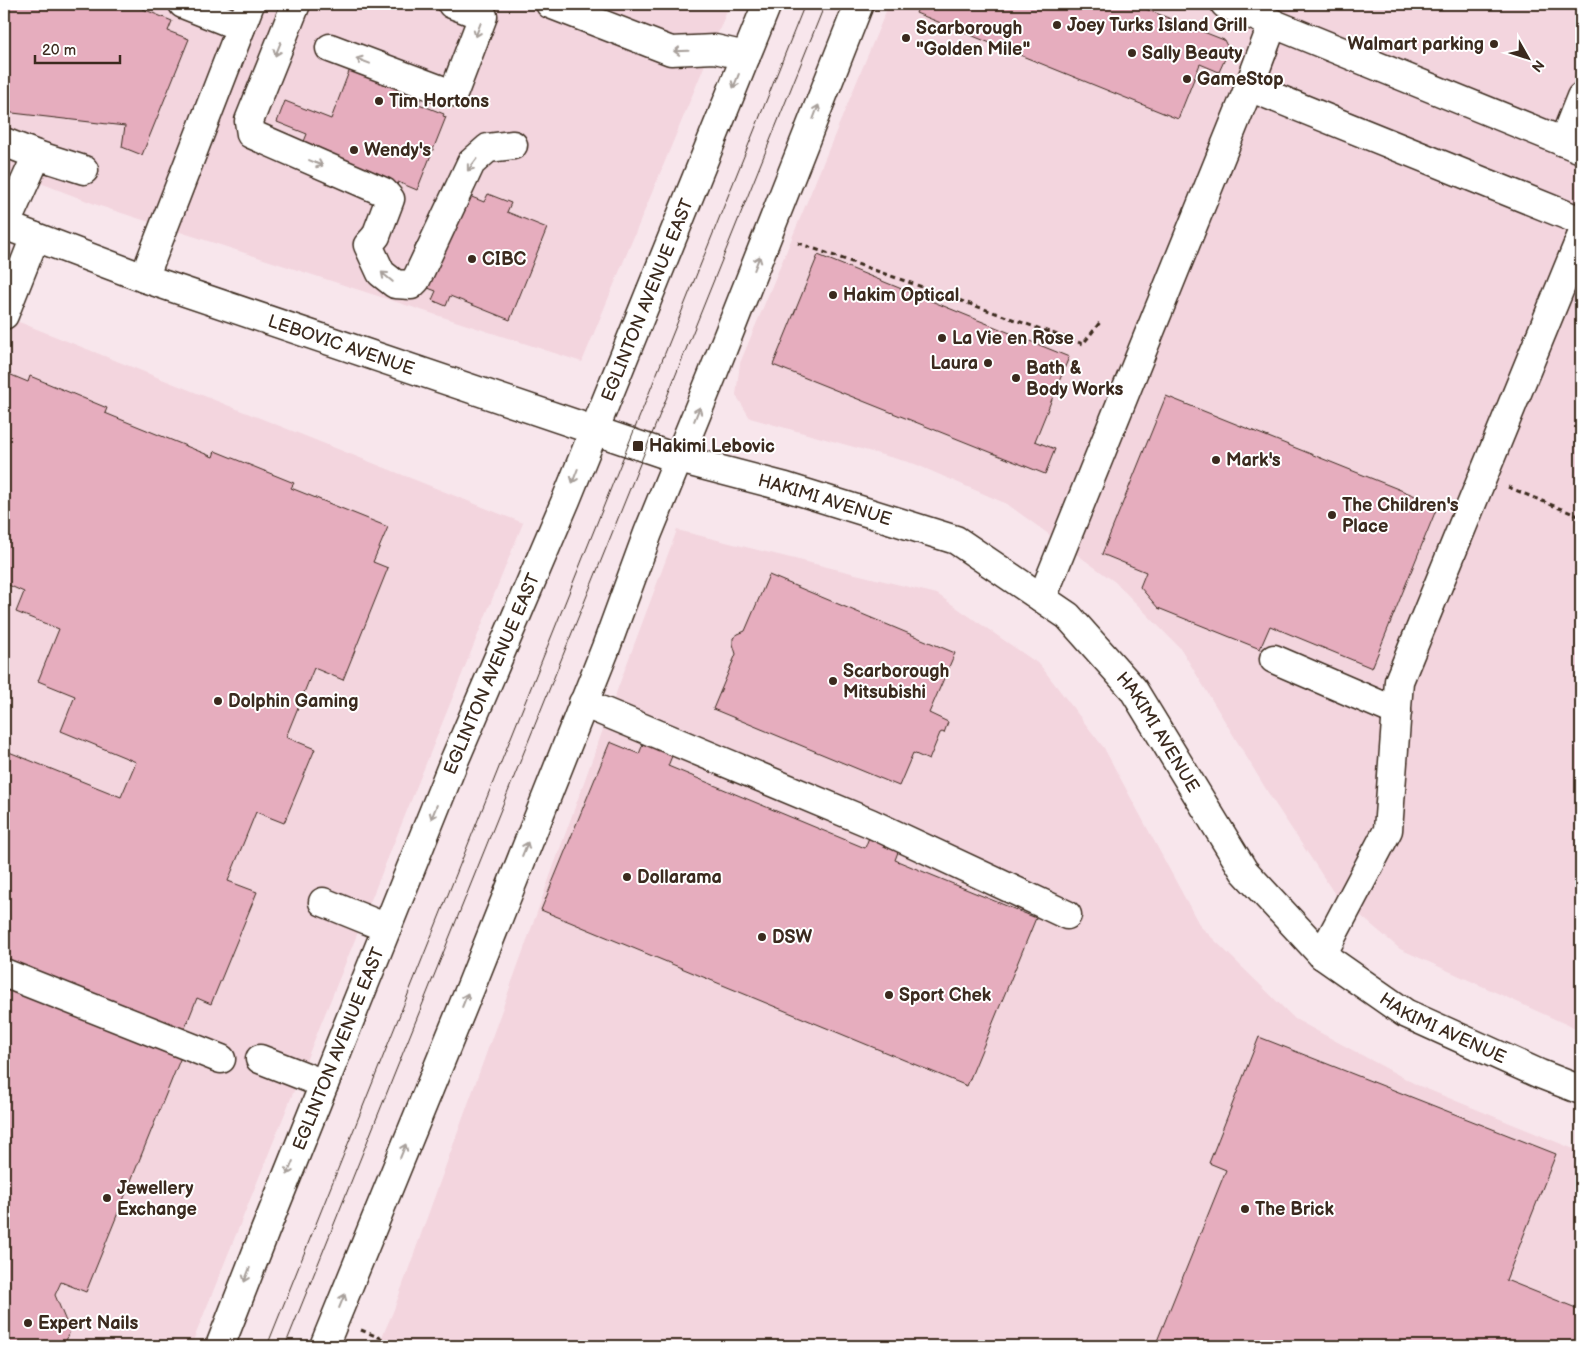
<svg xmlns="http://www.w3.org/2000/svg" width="1585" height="1350" font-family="'Balsamiq Sans',sans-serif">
  <rect width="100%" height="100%" fill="#f8e6ec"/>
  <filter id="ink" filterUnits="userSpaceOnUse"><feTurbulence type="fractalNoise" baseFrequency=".02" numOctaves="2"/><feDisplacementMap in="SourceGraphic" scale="10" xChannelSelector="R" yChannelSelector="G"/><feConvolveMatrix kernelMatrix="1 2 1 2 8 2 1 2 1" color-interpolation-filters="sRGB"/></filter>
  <g filter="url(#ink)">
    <g fill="#f3d5de">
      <path d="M4,4H730L582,362L100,206L4,169Z"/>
      <path d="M889,4H1581V1031L1400,949L1334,893L1272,799L1181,649L1115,582L1007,504L915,464L750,418L736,395L740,363Z"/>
      <path d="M4,316L523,523L191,1346H4Z"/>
      <path d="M677,530L937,594L1040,665L1104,748L1200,926L1295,1019L1417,1085L1581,1152V1346H378L393,1312L619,685Z"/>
    </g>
    <g fill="#e6adbe" stroke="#3b2a1e">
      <path d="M4,4H102L114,8L115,4H131L172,21L168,31L189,39L142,155L122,147L125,126L4,112Z"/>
      <path d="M920,4H1133L1224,40L1229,50L1219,72L1200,64L1178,119L916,13Z"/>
      <path d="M350,69L421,97L419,104L444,114L443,116L446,117L417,190L398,182L396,188L303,144L307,134L277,122L285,101L331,119Z"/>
      <path d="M457,191L484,202L488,194L511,203L507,212L547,228L510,320L450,296L446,306L432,300L436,291L420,285L424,276L406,269L417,242L434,249Z"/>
      <path d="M818,255L1069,357L1035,441L1055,449L1045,474L773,365Z"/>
      <path d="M4,372L28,382L30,376L107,408L105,413L213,457L215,451L294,483L291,488L388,527L373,562L388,568L343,680L314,668L286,737L315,749L284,823L256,812L228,881L257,892L211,1004L197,998L183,1033L4,961V750L121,797L136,762L61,731L75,696L38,681L59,629L16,612L24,592L4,583Z"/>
      <path d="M1166,396L1438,505L1372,668L1270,626L1260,649L1158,608L1140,587L1146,572L1102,554Z"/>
      <path d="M769,575L955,653L929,713L948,722L944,733L942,732L940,733L929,760L913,753L899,786L713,709L736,654L733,644V638L738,634L745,631Z"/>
      <path d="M645,739L674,751L668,766L865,848L871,832L901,844L895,860L1036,918L967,1086L541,910L610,742L639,754Z"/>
      <path d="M4,983L181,1057L86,1292L61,1282L55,1295L70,1331L64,1346H4Z"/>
      <path d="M1259,1037L1556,1154L1506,1280L1581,1310V1346H1155L1226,1170L1209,1163Z"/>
    </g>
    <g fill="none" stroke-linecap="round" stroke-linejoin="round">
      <g stroke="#3b2a1e" stroke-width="31">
        <g id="minor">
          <path d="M183,4L241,27"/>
          <path d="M296,4L249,121L251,134L384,192L390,199L376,236L368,245L381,273L395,284L411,285L416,280L471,163L488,148L513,145"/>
          <path d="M550,4L671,51L715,49L746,56"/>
          <path d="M1225,4L1581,149"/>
          <path d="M330,48L444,91L454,92L483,16L452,4"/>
          <path d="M1249,87L1581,221"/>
          <path d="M4,142L37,155L5,226"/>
          <path d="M1563,142L1581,97"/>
          <path d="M37,155L84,170"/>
          <path id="s1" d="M4,225L144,278L679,459L786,487L956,540L1068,616L1133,689L1244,871L1322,955L1405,1013L1540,1074L1581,1090"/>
          <path d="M144,278L250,4"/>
          <path d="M4,315L35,237"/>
          <path d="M1042,598L1249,87L1273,23"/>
          <path d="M1274,659L1397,712"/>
          <path d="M583,703L870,823L1067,915"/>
          <path d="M323,902L387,928"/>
          <path d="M1322,955L1388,830L1399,681L1581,237"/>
          <path d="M4,973L221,1059"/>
          <path d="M260,1059L324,1084"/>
        </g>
      </g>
      <g stroke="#3b2a1e" stroke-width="31">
        <g id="major">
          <path id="s2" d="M220,1346L265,1231L452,766L566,500L767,4"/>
          <path d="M324,1346L472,984L605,650L648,533L712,376L859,4"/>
        </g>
      </g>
      <g stroke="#3b2a1e" stroke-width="3" stroke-dasharray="5 4" stroke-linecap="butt">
        <path d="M798,243L1083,344L1101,321"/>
        <path d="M1508,487L1581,517"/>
        <path d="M361,1330L400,1346"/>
      </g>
      <use href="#minor" stroke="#fff" stroke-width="28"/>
      <use href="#major" stroke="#fff" stroke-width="28"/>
      <g stroke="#3b2a1e" stroke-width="1">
        <path d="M267,1346L805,4"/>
        <path d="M285,1346L825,4"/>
      </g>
    </g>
    <defs><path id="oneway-shaft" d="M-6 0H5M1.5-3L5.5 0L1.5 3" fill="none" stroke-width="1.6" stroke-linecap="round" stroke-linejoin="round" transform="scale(1.25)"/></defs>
    <g stroke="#a79f9a">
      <use href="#oneway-shaft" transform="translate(478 30) rotate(111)"/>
      <use href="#oneway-shaft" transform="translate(278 49) rotate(112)"/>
      <use href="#oneway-shaft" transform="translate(681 51) rotate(178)"/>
      <use href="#oneway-shaft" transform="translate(363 61) rotate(-159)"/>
      <use href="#oneway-shaft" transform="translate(736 81) rotate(112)"/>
      <use href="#oneway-shaft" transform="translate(816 112) rotate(-69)"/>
      <use href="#oneway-shaft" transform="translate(316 163) rotate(23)"/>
      <use href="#oneway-shaft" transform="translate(472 165) rotate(127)"/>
      <use href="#oneway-shaft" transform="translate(757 263) rotate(-69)"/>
      <use href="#oneway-shaft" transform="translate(387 277) rotate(-140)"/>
      <use href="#oneway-shaft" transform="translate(697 414) rotate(-68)"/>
      <use href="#oneway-shaft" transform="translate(575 476) rotate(111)"/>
      <use href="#oneway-shaft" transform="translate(434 812) rotate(112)"/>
      <use href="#oneway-shaft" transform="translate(525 849) rotate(-68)"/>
      <use href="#oneway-shaft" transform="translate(465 1000) rotate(-68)"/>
      <use href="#oneway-shaft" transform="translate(403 1151) rotate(-68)"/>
      <use href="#oneway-shaft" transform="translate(290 1168) rotate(112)"/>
      <use href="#oneway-shaft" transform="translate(247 1275) rotate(111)"/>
      <use href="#oneway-shaft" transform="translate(342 1301) rotate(-68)"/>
    </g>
  </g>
  <g fill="#3b2a1e" stroke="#fff" stroke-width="2">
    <circle cx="1057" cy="25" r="5"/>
    <circle cx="906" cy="38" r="5"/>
    <circle cx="1494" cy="44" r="5"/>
    <circle cx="1132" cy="53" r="5"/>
    <circle cx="1187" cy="79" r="5"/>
    <circle cx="379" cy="101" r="5"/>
    <circle cx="354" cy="150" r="5"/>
    <circle cx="472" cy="259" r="5"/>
    <circle cx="833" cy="295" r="5"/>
    <circle cx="942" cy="338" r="5"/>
    <circle cx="988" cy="363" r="5"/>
    <circle cx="1016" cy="378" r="5"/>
    <rect x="632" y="440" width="12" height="12" rx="2.5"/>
    <circle cx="1216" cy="460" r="5"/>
    <circle cx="1332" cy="515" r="5"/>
    <circle cx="833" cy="681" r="5"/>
    <circle cx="218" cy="701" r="5"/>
    <circle cx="627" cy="877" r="5"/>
    <circle cx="762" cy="937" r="5"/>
    <circle cx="889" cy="995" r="5"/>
    <circle cx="107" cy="1198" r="5"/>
    <circle cx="1245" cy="1209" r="5"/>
    <circle cx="28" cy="1323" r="5"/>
  </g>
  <g text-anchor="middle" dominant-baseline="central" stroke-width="4" stroke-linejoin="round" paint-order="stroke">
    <g font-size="18" font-weight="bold" fill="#3b2a1e" stroke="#fff" text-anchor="start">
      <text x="1067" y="25">Joey Turks Island Grill</text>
      <text x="916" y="28">Scarborough<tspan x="916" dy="21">"Golden Mile"</tspan></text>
      <text x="1484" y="44" text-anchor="end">Walmart parking</text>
      <text x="1142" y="53">Sally Beauty</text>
      <text x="1197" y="79">GameStop</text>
      <text x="389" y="101">Tim Hortons</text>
      <text x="364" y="150">Wendy's</text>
      <text x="482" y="259">CIBC</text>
      <text x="843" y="295">Hakim Optical</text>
      <text x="952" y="338">La Vie en Rose</text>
      <text x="978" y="363" text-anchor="end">Laura</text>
      <text x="1026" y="368">Bath &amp;<tspan x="1026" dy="21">Body Works</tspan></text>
      <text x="649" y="446">Hakimi Lebovic</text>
      <text x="1226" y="460">Mark's</text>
      <text x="1342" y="505">The Children's<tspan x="1342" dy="21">Place</tspan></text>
      <text x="843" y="671">Scarborough<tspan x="843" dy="21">Mitsubishi</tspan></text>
      <text x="228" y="701">Dolphin Gaming</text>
      <text x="637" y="877">Dollarama</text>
      <text x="772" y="937">DSW</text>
      <text x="899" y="995">Sport Chek</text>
      <text x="117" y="1188">Jewellery<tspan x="117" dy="21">Exchange</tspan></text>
      <text x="1255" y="1209">The Brick</text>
      <text x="38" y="1323">Expert Nails</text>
    </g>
    <g font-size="18" fill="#3b2a1e" stroke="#fff">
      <text stroke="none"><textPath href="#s2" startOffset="1130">EGLINTON AVENUE EAST</textPath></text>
      <text stroke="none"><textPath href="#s1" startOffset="358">LEBOVIC AVENUE</textPath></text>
      <text stroke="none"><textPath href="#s1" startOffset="866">HAKIMI AVENUE</textPath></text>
      <text stroke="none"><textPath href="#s2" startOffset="725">EGLINTON AVENUE EAST</textPath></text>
      <text stroke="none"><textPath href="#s1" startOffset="1286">HAKIMI AVENUE</textPath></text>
      <text stroke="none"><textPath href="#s1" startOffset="1706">HAKIMI AVENUE</textPath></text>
      <text stroke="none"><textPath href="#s2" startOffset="320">EGLINTON AVENUE EAST</textPath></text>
    </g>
  </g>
  <rect width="1585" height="1350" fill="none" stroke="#fff" stroke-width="20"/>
  <rect x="10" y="10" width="1565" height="1330" fill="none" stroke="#3b2a1e" stroke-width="2" filter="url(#ink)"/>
  <g transform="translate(1528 58) rotate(129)" stroke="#ffffff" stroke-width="4" paint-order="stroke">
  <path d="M0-4L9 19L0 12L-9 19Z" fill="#3b2a1e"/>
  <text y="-8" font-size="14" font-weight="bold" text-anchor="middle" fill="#3b2a1e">N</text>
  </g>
  <path d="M35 55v8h85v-8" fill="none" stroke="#3b2a1e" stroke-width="2.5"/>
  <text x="42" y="55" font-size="15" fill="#3b2a1e" stroke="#ffffff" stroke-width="4" paint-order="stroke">20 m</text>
</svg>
